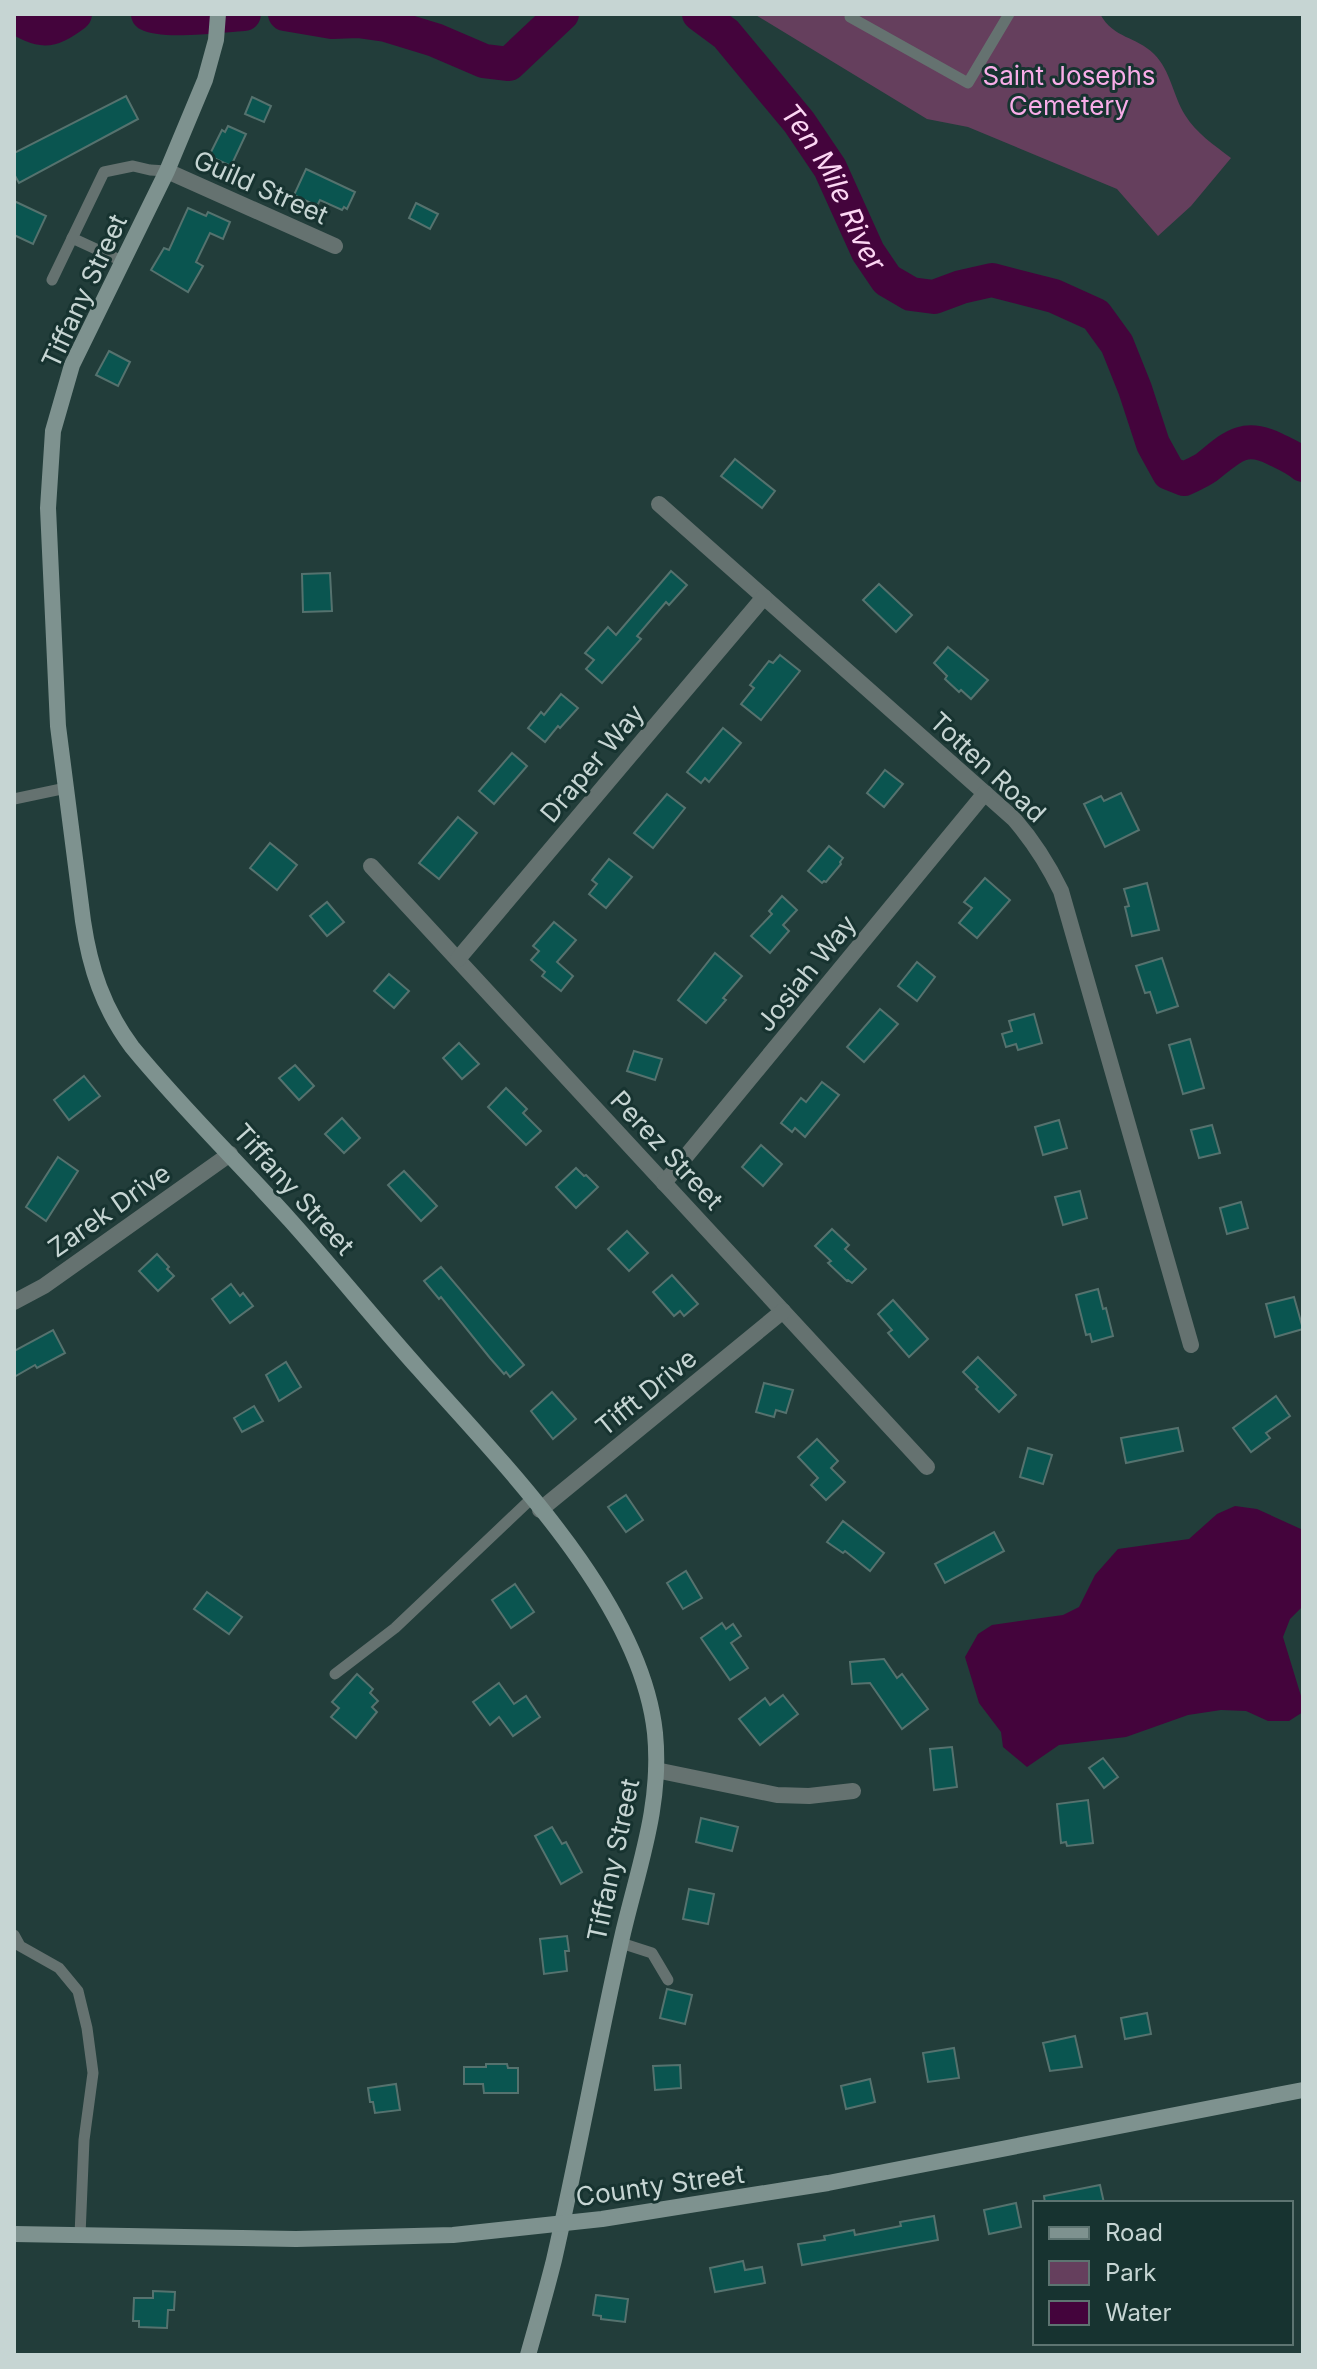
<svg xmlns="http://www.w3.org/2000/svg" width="1317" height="2369" font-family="Inter,sans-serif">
  <rect width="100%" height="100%" fill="#223d3a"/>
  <path fill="#653f5d" d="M754,14H1100C1114,39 1136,36 1154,54C1171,71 1173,96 1185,115C1196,133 1214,145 1231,158L1191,206L1158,236L1117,189L968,127L927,119Z"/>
  <path fill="#44043c" d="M1235,1506L1257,1509L1303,1530V1606L1290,1619L1283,1637L1301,1696L1303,1712L1289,1721H1268L1246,1711L1221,1710L1188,1715L1126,1737L1059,1745L1027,1767L1003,1747L1001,1732L979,1703L965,1657L978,1634L992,1625L1063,1615L1079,1607L1095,1575L1118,1549L1189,1539L1217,1514Z"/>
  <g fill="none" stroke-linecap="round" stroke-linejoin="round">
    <g stroke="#44043c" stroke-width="34">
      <path d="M148,14C166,23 222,15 244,14"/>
      <path d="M285,14L332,22L358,21L386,25L435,40L484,61L509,64L562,14"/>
      <path id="s1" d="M699,14L726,34L799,122L830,168L868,252L887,280L911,294L934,297L961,287L992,280L1054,296L1096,315L1117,344L1135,389L1153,444L1169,473L1184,479C1192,475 1200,472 1207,467C1231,448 1243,433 1275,449C1285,454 1295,458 1303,465"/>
      <path d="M14,16C42,32 48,34 75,14"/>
    </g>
  </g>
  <g fill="#0a5550" stroke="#55726e" stroke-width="2">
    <path d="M126,96L138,119L19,183L14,174V153Z"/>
    <path d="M252,97L271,106L264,122L245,114Z"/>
    <path d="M228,126L246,134L231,166L209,156L222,130L225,132Z"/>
    <path d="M306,169L355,192L347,209L344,207L342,210L320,200L317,206L294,195Z"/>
    <path d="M14,201L46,216L33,244L14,235Z"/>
    <path d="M416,203L438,214L430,229L409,218Z"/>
    <path d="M188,208L206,216L208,212L230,222L223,239L210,233L196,262L203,266L188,292L151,270L164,248L169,250Z"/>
    <path d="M109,351L130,362L118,386L96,375Z"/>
    <path d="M735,459L775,491L762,508L721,476Z"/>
    <path d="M671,571L687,585L669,605L666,602L637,636L641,639L602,683L586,669L594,660L585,653L608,627L616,635Z"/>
    <path d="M330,573L332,611L303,612L302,574Z"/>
    <path d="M879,584L912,615L896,632L863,600Z"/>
    <path d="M948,647L988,680L971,699L961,690L959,692L945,679L947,676L934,663Z"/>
    <path d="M780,655L800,671L761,720L741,704L754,688L750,685L769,661L773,663Z"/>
    <path d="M561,694L578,708L560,728L558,726L545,742L528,728L541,712L544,715Z"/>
    <path d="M723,728L741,743L709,782L705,778L701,783L687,772Z"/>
    <path d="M512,753L527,766L494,804L479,791Z"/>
    <path d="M885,770L903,784L884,807L867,793Z"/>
    <path d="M1121,793L1139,830L1105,847L1084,804L1101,796L1104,801Z"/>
    <path d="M667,794L685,808L653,848L634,833Z"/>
    <path d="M458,817L477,833L439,879L419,863Z"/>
    <path d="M270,843L297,865L277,890L250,868Z"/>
    <path d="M829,846L843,858L840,862L841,864L826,882L824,881L822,883L808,871Z"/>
    <path d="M609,859L632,877L606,908L589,894L597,884L592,880Z"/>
    <path d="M985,878L1010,900L977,938L959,923L972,908L964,902Z"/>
    <path d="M1147,883L1159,930L1132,936L1125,907L1129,906L1124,889Z"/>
    <path d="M782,896L797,910L783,925L789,931L770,953L751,936L772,914L769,911Z"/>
    <path d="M327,902L344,922L327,936L310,916Z"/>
    <path d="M554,922L576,940L557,962L573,976L561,991L542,976L545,972L531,960L539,951L533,946Z"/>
    <path d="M715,953L742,976L723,998L726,1000L706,1023L678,1000Z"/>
    <path d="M1162,958L1178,1006L1157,1013L1150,992L1145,993L1136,966Z"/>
    <path d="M917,962L935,977L917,1001L898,986Z"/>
    <path d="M389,974L409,991L394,1008L374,991Z"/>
    <path d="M880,1009L898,1024L864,1062L847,1047Z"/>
    <path d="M1034,1014L1042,1043L1018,1050L1016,1044L1006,1047L1002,1034L1012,1031L1009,1021Z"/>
    <path d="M1190,1039L1204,1088L1183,1094L1169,1045Z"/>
    <path d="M459,1043L479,1064L462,1079L443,1058Z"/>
    <path d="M634,1051L662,1059L655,1080L627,1071Z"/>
    <path d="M295,1065L314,1086L299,1100L279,1078Z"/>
    <path d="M84,1076L100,1096L69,1120L54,1100Z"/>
    <path d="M822,1082L839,1095L805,1137L795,1128L792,1132L781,1123L801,1098L806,1102Z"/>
    <path d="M506,1088L527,1109L523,1113L541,1131L526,1145L488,1107Z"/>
    <path d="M342,1118L360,1138L344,1153L325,1134Z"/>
    <path d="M1059,1120L1067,1148L1043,1155L1035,1127Z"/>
    <path d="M1212,1125L1220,1153L1199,1158L1191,1130Z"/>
    <path d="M761,1145L782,1164L763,1186L742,1167Z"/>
    <path d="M58,1157L78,1171L46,1221L26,1207Z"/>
    <path d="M576,1168L584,1176L586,1175L598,1187L576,1208L556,1187Z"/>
    <path d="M404,1171L437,1206L421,1221L388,1185Z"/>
    <path d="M1080,1191L1087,1218L1063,1225L1055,1197Z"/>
    <path d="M1241,1202L1248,1228L1227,1234L1220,1208Z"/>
    <path d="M832,1229L849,1245L845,1249L866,1269L852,1283L848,1280L847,1281L828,1263L831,1261L815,1246Z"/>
    <path d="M627,1231L648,1253L629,1271L608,1249Z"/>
    <path d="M157,1254L169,1267L167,1269L174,1276L158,1291L139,1271Z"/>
    <path d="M441,1267L524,1365L510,1377L506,1372L504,1374L490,1358L441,1297L439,1299L424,1281Z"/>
    <path d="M672,1275L698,1304L684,1316L680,1311L674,1316L653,1292Z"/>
    <path d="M231,1284L240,1296L243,1293L253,1306L230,1323L212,1299Z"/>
    <path d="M1098,1289L1103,1309L1106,1308L1113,1336L1092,1342L1090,1334L1086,1335L1076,1295Z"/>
    <path d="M1294,1297L1303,1329L1275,1337L1266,1304Z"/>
    <path d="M893,1300L928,1339L909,1357L888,1333L892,1330L878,1314Z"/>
    <path d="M53,1330L65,1353L37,1368L35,1365L14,1377V1351Z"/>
    <path d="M978,1357L1016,1395L999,1412L976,1389L978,1387L963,1372Z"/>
    <path d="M286,1362L301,1387L279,1401L266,1375Z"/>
    <path d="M764,1383L793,1390L786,1413L776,1410L774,1417L756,1412Z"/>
    <path d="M552,1392L576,1419L553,1439L531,1411Z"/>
    <path d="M1276,1396L1290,1416L1266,1433L1270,1438L1251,1452L1233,1428Z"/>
    <path d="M254,1406L263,1421L242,1432L234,1418Z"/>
    <path d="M1178,1428L1183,1451L1126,1463L1121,1438Z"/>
    <path d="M817,1439L838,1461L831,1468L845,1482L826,1500L811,1485L818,1478L798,1457Z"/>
    <path d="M1028,1448L1052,1455L1043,1484L1020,1477Z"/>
    <path d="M626,1495L643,1520L626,1532L608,1507Z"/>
    <path d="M843,1521L884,1553L870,1571L845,1551L843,1553L827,1542Z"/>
    <path d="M994,1532L1004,1551L945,1583L935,1564Z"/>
    <path d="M686,1571L702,1598L683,1609L667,1583Z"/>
    <path d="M515,1584L534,1612L511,1628L492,1600Z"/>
    <path d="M207,1592L242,1617L229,1634L194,1609Z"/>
    <path d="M722,1623L726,1629L733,1624L741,1636L731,1643L748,1668L730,1680L701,1638Z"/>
    <path d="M884,1659L897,1678L902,1674L928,1709L902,1729L870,1683L852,1684L850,1662Z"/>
    <path d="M357,1674L373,1689L370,1693L378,1701L372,1707L377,1712L356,1738L331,1717L339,1708L332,1702Z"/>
    <path d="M499,1683L514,1704L526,1696L540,1717L513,1736L499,1717L490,1725L473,1702Z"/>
    <path d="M783,1695L798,1714L760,1745L739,1719L765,1698L770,1705Z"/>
    <path d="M952,1747L957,1787L934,1790L930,1749Z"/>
    <path d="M1103,1758L1118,1777L1104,1788L1089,1768Z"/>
    <path d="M1088,1800L1093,1843L1067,1846L1066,1842L1061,1843L1057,1804Z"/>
    <path d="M701,1818L738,1827L732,1851L696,1842Z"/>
    <path d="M552,1827L562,1844L566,1842L582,1872L561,1884L535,1836Z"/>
    <path d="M689,1889L714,1894L708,1924L683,1919Z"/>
    <path d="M567,1936L569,1951H565L567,1971L544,1974L540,1939Z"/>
    <path d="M667,1989L692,1995L685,2024L660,2018Z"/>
    <path d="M1147,2013L1151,2034L1125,2039L1121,2018Z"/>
    <path d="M1075,2036L1082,2067L1050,2071L1043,2043Z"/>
    <path d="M954,2048L959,2078L928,2082L923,2053Z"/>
    <path d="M486,2064H507L508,2068H518V2093H484L483,2084H464V2067H486Z"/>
    <path d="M680,2065L681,2088L655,2090L653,2066Z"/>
    <path d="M870,2079L875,2102L846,2109L841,2086Z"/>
    <path d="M396,2084L400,2110L375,2113L373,2102H370L368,2088Z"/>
    <path d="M1100,2185L1104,2203H1045L1044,2196Z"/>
    <path d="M1016,2203L1021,2227L989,2234L984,2210Z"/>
    <path d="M934,2216L938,2240L802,2265L798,2244L825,2240L824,2236L854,2230L855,2235L901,2226L900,2222Z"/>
    <path d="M743,2261L745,2270L762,2267L765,2283L715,2292L710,2268Z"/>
    <path d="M153,2291L175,2292L174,2310H168L167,2328L139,2327V2321H133L134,2298H153Z"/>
    <path d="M596,2295L628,2299L625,2322L601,2319V2316L593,2315Z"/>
  </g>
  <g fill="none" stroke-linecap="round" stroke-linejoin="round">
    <g stroke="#657270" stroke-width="11">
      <path d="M852,14L850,17L968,83L1009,14"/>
      <path d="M72,238L122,261"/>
      <path d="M52,280L104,172L133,166L150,170L167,171"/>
      <path d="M14,799L66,788"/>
      <path d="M335,1674L395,1628L531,1499"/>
      <path d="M14,1935L20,1946L59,1968L78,1991L87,2028L93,2073L84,2140L80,2235"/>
      <path d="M621,1943L652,1953L668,1980"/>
    </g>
    <g stroke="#657270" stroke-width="16">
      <path d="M167,171L335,246"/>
      <path d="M659,504L1014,819C1034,842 1048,864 1061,891L1191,1345"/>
      <path d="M371,866L927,1467"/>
      <path d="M458,959L764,597"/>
      <path d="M664,1183L985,793"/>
      <path d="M14,1302L44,1286L230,1154"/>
      <path d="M540,1510L783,1311"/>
      <path d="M656,1770L777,1795L809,1796L853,1791"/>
    </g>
    <g stroke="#7e928f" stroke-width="16">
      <path d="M218,14L216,40L205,80L167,171L72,365L53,431L48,508L58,726L83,921C90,968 103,1008 132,1047C181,1107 238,1162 290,1220C334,1269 375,1320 419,1369C504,1465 641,1601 655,1733C662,1805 639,1865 623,1933C598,2042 579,2151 554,2260C546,2292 537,2323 528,2355"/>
      <path d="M14,2234L296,2239L453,2235L602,2219L828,2183L1303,2090"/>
    </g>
  </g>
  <g text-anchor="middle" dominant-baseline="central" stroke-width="6" stroke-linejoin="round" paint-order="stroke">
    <g font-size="26" fill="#f8ade8" stroke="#173330">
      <text x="1069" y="75">Saint Josephs<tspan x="1069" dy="30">Cemetery</tspan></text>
    </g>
    <g font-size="26" fill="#c6d5d3" stroke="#173330">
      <text transform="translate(261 187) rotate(24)">Guild Street</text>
      <text transform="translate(84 291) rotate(-65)">Tiffany Street</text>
      <text transform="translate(592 763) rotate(-50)">Draper Way</text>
      <text transform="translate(988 767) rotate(43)">Totten Road</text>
      <text transform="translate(806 973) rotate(-51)">Josiah Way</text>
      <text transform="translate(667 1150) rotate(47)">Perez Street</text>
      <text transform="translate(294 1189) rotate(48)">Tiffany Street</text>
      <text transform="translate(109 1210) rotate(-35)">Zarek Drive</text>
      <text transform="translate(646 1392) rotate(-39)">Tifft Drive</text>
      <text transform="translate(613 1860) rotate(-78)">Tiffany Street</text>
      <text transform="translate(660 2185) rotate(-8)">County Street</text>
    </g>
    <g font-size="28" font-style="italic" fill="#fcd6f3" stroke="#173330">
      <text stroke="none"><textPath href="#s1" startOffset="222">Ten Mile River</textPath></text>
    </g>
  </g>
  <rect width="1317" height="2369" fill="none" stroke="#c6d5d3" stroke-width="32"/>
  <rect x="1033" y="2201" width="260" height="144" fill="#173330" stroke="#5d7471" stroke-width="2"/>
  <rect x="1049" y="2227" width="40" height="12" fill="#7e928f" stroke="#5d7471" stroke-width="2"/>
  <text x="1105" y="2241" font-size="24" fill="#c6d5d3">Road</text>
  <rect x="1049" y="2261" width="40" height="24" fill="#653f5d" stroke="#5d7471" stroke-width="2"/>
  <text x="1105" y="2281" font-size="24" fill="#c6d5d3">Park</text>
  <rect x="1049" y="2301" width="40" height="24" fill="#44043c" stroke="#5d7471" stroke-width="2"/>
  <text x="1105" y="2321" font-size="24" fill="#c6d5d3">Water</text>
</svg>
